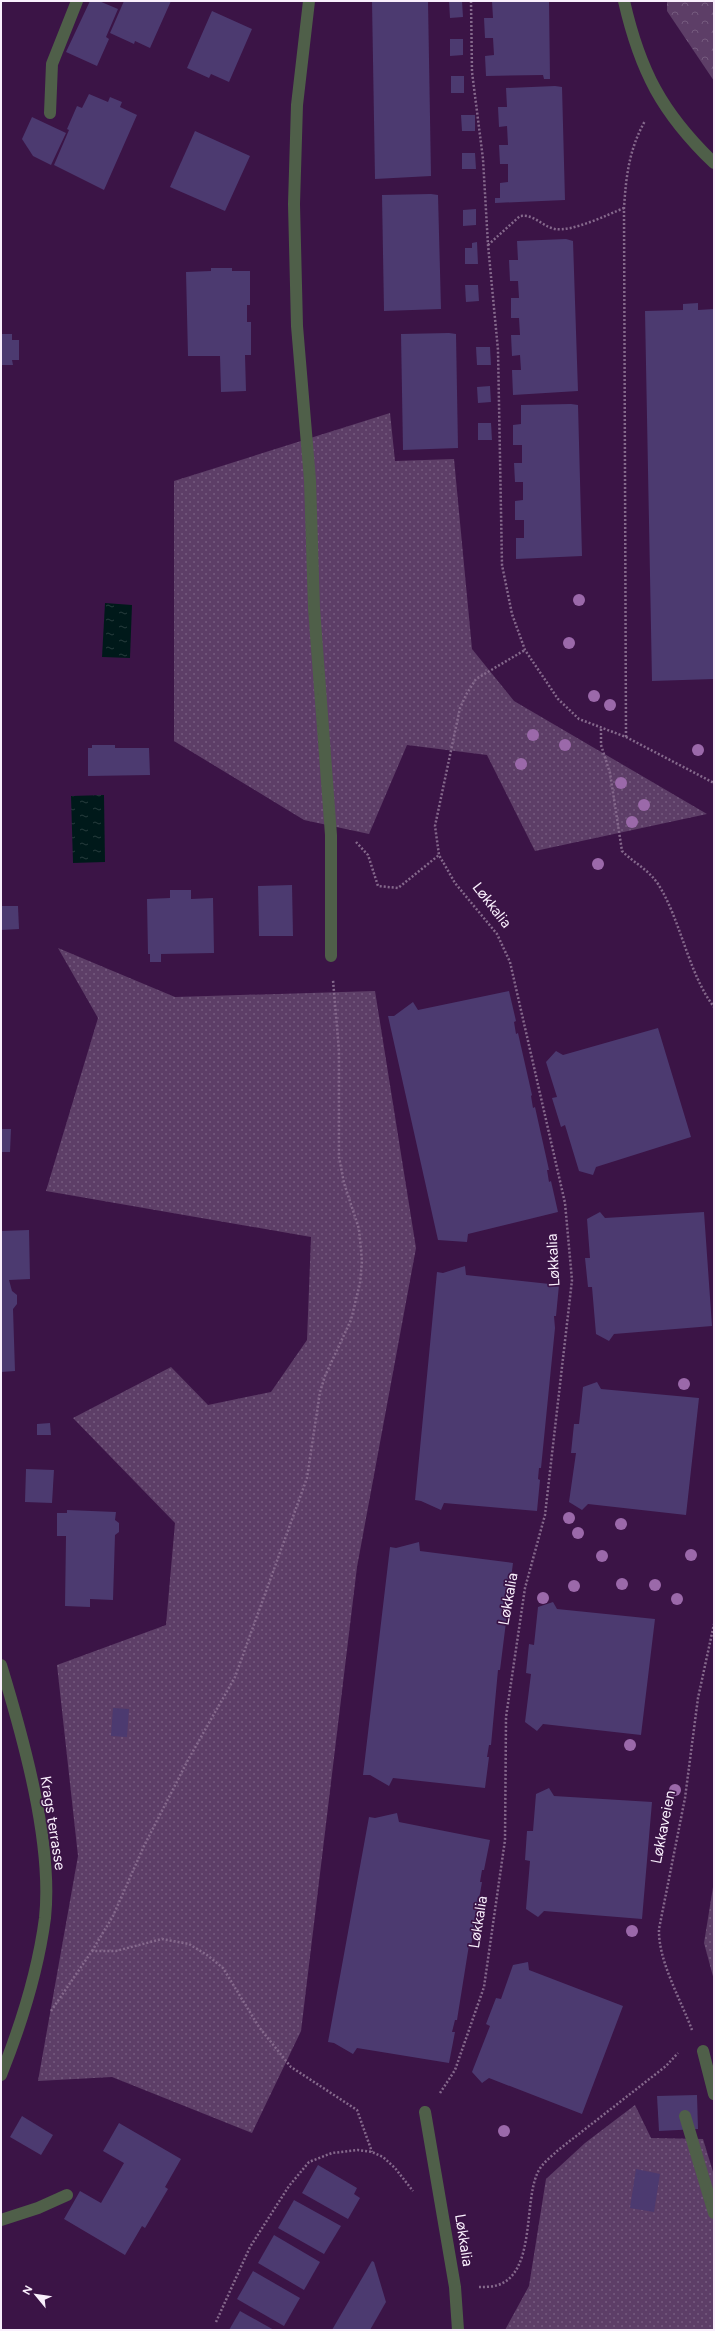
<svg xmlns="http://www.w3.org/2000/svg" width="715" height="2331" font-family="Figtree,sans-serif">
  <defs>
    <pattern id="grass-dots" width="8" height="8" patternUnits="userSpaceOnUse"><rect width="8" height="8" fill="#5d3e67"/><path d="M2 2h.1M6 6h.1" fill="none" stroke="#755a7e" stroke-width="1.8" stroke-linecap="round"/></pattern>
    <pattern id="forest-crowns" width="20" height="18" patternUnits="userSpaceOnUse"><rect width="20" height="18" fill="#5d3e67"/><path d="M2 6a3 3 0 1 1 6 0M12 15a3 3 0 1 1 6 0" fill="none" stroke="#755a7e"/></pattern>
    <pattern id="water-ripples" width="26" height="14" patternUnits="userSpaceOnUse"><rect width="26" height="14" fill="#00191a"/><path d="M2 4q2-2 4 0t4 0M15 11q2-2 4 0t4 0" fill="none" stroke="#263b3c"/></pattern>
  </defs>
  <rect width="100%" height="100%" fill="#3b1446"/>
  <g fill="url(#grass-dots)">
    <path d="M390,413L395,461L454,459L472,649L514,701L707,814L535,851L487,755L407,745L369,834L304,820L174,741V481Z"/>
    <path d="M58,948L175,997L375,991L416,1248L357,1567L301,2031L252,2133L112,2077L38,2081L78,1856L57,1665L166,1625L175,1523L73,1418L171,1367L208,1405L271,1392L307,1340L311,1237L46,1191L98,1018Z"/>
    <path d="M714,1881V1980L704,1943Z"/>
    <path d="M635,2105L651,2138L703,2139L714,2175V2330H505L529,2286L546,2179L585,2143Z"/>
  </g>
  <path fill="url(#forest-crowns)" d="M667,1H714V81L667,11Z"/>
  <g fill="url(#water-ripples)">
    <path d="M105,603L132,605L130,658L102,657Z"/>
    <path d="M104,795L105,862L73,863L71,796Z"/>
  </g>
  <g fill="#4c3a70">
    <path d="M90,1H99L118,9L106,37L109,39L97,66L66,52Z"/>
    <path d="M124,1H171L150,48L135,41L134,44L110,33Z"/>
    <path d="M372,1H428L431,176L375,179Z"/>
    <path d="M449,1H462L463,17L450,18Z"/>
    <path d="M492,1H549L550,79H544L543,75L486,76L485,56L494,55L493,38H485L484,18H493Z"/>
    <path d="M212,11L252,29L229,82L211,74L209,78L187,68Z"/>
    <path d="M450,39H463V55L450,56Z"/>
    <rect x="451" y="76" width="13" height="17"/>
    <path d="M555,86L562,87L565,200L495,203V198H500V183L508,182V164H500L499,145H508L507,126L499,127L498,107H507L506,88Z"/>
    <path d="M89,94L108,102L110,97L122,102L120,107L137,115L104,190L54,165L69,130L67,129L77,106L82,108Z"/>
    <path d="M461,115H475V131H462Z"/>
    <path d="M32,117L66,133L51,165L33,156L22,139Z"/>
    <path d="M195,131L250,156L225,211L170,187Z"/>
    <path d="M462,153H475L476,169H462Z"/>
    <path d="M431,194L438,195L441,309L384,311L382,195Z"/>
    <path d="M476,209V225L463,226V210Z"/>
    <path d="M566,239L573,241L578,391L513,395L512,370H521L520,355L512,356L511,335H520L519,318H511V298H519L518,281H510L509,260H518L517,241Z"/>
    <path d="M477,242L478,264H465V248H472V243Z"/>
    <path d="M211,268H232V271H250V305H247V322H251V355H245L246,391L221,392L220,356H188L186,272L211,271Z"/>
    <path d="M465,285H478L479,301L466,302Z"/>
    <path d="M698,303V310L714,309V679L652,681L645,311L683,310V304Z"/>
    <path d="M449,333L456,334L458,448L403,450L401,334Z"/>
    <path d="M1,334H12V340H19V360H12L13,365H1Z"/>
    <path d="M476,347H490L491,365H477Z"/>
    <path d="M490,386L491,402L478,403L477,387Z"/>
    <path d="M571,404L578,405L582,556L516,559V538H524V520H515V501L523,500V482H515L514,463H522V445H513V425L521,424V405Z"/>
    <path d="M478,423H491L492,440H478Z"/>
    <path d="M92,745H115V748H149L150,775L88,776V748H92Z"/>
    <path d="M292,885L293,936H259L258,886Z"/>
    <path d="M170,890H191V899L213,898L214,953L161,954V962H150V954H148L147,899L170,898Z"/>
    <path d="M1,906H18L19,929L1,930Z"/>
    <path d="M509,991L516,1021L514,1022L516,1034L518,1033L532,1095L531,1096L533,1108L535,1107L549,1170H547L549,1182L551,1181L558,1212L468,1234L467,1242L438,1240L388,1016H394L413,1002L418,1010Z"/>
    <path d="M658,1028L691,1137L596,1167L593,1175L579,1171L565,1125L561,1127L552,1098L557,1097L546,1062L556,1051L563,1055Z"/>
    <path d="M1,1129H11L10,1152H1Z"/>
    <path d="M600,1212L605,1218L704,1212L712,1326L614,1334L609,1341L596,1334L592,1287H588L585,1258H590L587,1219Z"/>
    <path d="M29,1230L30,1279L9,1280L12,1291L17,1295V1304L13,1309L15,1371L1,1372V1231Z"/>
    <path d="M465,1266L466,1275L559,1285L556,1316H554L555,1328L541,1468H539L538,1479L540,1480L537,1511L444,1503L441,1510L421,1501L415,1500L437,1272L443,1273Z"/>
    <path d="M597,1382L601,1389L699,1398L686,1515L588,1504L582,1510L569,1502L576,1453H571L574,1424H579L583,1387Z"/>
    <path d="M50,1423L51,1435H37V1424Z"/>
    <path d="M26,1469L54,1470L52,1503L25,1502Z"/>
    <path d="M67,1510L116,1512L115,1520L119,1523V1532L115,1535L113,1600L90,1599V1607L65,1606L66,1536H57V1513H67Z"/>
    <path d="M419,1542L420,1551L513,1563L509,1594H507L506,1606H508L500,1670H498L491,1745H489L487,1757H489L485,1788L393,1778L389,1786L370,1775H363L390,1547L396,1548Z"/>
    <path d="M553,1602L557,1609L655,1619L641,1735L543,1724L537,1731L525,1722L531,1674L526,1673L529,1644L534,1645L538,1607Z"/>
    <path d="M113,1708L129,1709L127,1737L111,1736Z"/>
    <path d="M549,1788L554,1796L652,1802L642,1919L544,1911L538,1917L526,1909L530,1861L525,1860L527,1831H533L536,1794Z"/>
    <path d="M397,1813L399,1822L490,1840L484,1870H482L480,1882H482L471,1946L469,1945L457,2020H455L452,2032H455L449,2063L357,2048L353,2054L334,2043L328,2042L369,1817L375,1818Z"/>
    <path d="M528,1962L529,1970L623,2006L582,2114L489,2078L482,2083L472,2072L490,2026L486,2024L496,1998L501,1999L513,1965Z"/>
    <path d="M697,2095L698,2129L659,2131L657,2096Z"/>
    <path d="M22,2116L53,2135L41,2155L10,2137Z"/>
    <path d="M119,2123L181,2159L165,2187L168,2189L145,2228L142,2226L125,2255L64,2219L80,2191L101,2203L124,2163L103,2151Z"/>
    <path d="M318,2165L357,2188L354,2194L360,2198L348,2219L302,2193Z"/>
    <path d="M636,2169L660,2174L654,2212L630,2208Z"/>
    <path d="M294,2200L341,2226L324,2254L278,2228Z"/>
    <path d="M274,2235L320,2262L304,2290L258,2263Z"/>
    <path d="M372,2261L374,2262L386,2302L370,2330H332Z"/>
    <path d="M253,2271L300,2298L284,2326L237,2299Z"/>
    <path d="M240,2311L274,2330H229Z"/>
  </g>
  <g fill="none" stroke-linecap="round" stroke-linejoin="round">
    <g stroke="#85698c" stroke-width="2.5" stroke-dasharray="2 2" stroke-linecap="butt">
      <path d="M471,1L472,72L483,159L488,245L498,350L502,565L512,614L525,650L558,699L579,719L626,737L714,783"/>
      <path d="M488,245L520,216C535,214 541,226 555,229C572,232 607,215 624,208"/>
      <path d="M601,729V745L610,773L622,851C634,863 648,869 658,884C681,920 688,973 714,1007"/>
      <path d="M626,737L624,208C626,177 629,149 645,121"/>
      <path d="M356,842L368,855L378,886L398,888L439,855"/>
      <path d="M92,1951L113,1916L144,1846L188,1760L235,1677L307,1478L320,1392L325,1376L351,1320L360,1283L362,1261L359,1229L344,1183L339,1157V1051L333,980"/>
      <path d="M51,2011L92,1951H116L162,1939L189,1944L207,1955L223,1968L259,2027L291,2067L357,2110L372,2152"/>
      <path d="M692,2030C681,2000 658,1961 659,1929L685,1798L698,1698L714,1624"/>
      <path d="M440,2093L455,2070L484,1987L505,1840L506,1717L525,1588L545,1515L572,1280L565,1203L510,962L497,934L455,883L439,855L435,826L460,708L467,693L476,679L525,650"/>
      <path d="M479,2287C485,2287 492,2287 498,2285C535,2273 524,2204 537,2174C541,2164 550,2158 557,2151L666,2066L678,2053"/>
      <path d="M216,2322L250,2247L289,2186L309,2162L332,2153L358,2150L372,2152L383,2157L395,2168L413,2191"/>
    </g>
    <g stroke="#4f5f49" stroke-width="12">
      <path d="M309,1L297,105L294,204L297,326L310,480L314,608L331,835V956"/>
      <path d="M50,113L52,64L77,1"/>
      <path d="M703,2051L714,2094"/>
      <path d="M685,2116L714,2213"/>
      <path d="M1,2220L38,2208L67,2195"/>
    </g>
    <g stroke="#4f5f49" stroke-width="12">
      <path d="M624,1C640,71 662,113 714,163"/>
      <path d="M1,1665C23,1737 53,1843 45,1918C38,1971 21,2025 1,2075"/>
      <path d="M425,2112L455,2287L458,2330"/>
    </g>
  </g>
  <g fill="#9b69aa">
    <circle cx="579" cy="600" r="6"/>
    <circle cx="569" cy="643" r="6"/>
    <circle cx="594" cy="696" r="6"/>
    <circle cx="610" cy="705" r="6"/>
    <circle cx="533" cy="735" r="6"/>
    <circle cx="565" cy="745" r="6"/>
    <circle cx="698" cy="750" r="6"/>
    <circle cx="521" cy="764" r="6"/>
    <circle cx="621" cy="783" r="6"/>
    <circle cx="644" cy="805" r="6"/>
    <circle cx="632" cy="822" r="6"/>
    <circle cx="598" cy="864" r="6"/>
    <circle cx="684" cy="1384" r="6"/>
    <circle cx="569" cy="1518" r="6"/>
    <circle cx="621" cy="1524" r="6"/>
    <circle cx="578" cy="1533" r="6"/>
    <circle cx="691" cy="1555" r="6"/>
    <circle cx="602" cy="1556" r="6"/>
    <circle cx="622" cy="1584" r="6"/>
    <circle cx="655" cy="1585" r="6"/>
    <circle cx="574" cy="1586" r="6"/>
    <circle cx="543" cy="1598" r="6"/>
    <circle cx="677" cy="1599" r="6"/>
    <circle cx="630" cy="1745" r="6"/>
    <circle cx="675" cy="1790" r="6"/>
    <circle cx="632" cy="1931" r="6"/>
    <circle cx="504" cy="2131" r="6"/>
  </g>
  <g text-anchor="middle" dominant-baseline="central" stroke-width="3.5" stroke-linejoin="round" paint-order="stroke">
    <g font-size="15" fill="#f9effc" stroke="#3b1446">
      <text transform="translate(492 905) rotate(52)">Løkkalia</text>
      <text transform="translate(553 1260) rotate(-93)">Løkkalia</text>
      <text transform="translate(508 1599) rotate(-80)">Løkkalia</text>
      <text transform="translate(53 1823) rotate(81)">Krags terrasse</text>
      <text transform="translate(663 1827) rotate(-79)">Løkkaveien</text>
      <text transform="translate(478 1922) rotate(-81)">Løkkalia</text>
      <text transform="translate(464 2240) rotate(81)">Løkkalia</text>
    </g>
  </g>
  <rect width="715" height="2331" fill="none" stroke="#f9effc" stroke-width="4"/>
  <g transform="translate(36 2295) rotate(299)" stroke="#3b1446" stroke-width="3" paint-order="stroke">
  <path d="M0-3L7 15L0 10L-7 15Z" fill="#f9effc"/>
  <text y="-6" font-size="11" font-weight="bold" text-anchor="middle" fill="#f9effc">N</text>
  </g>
</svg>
